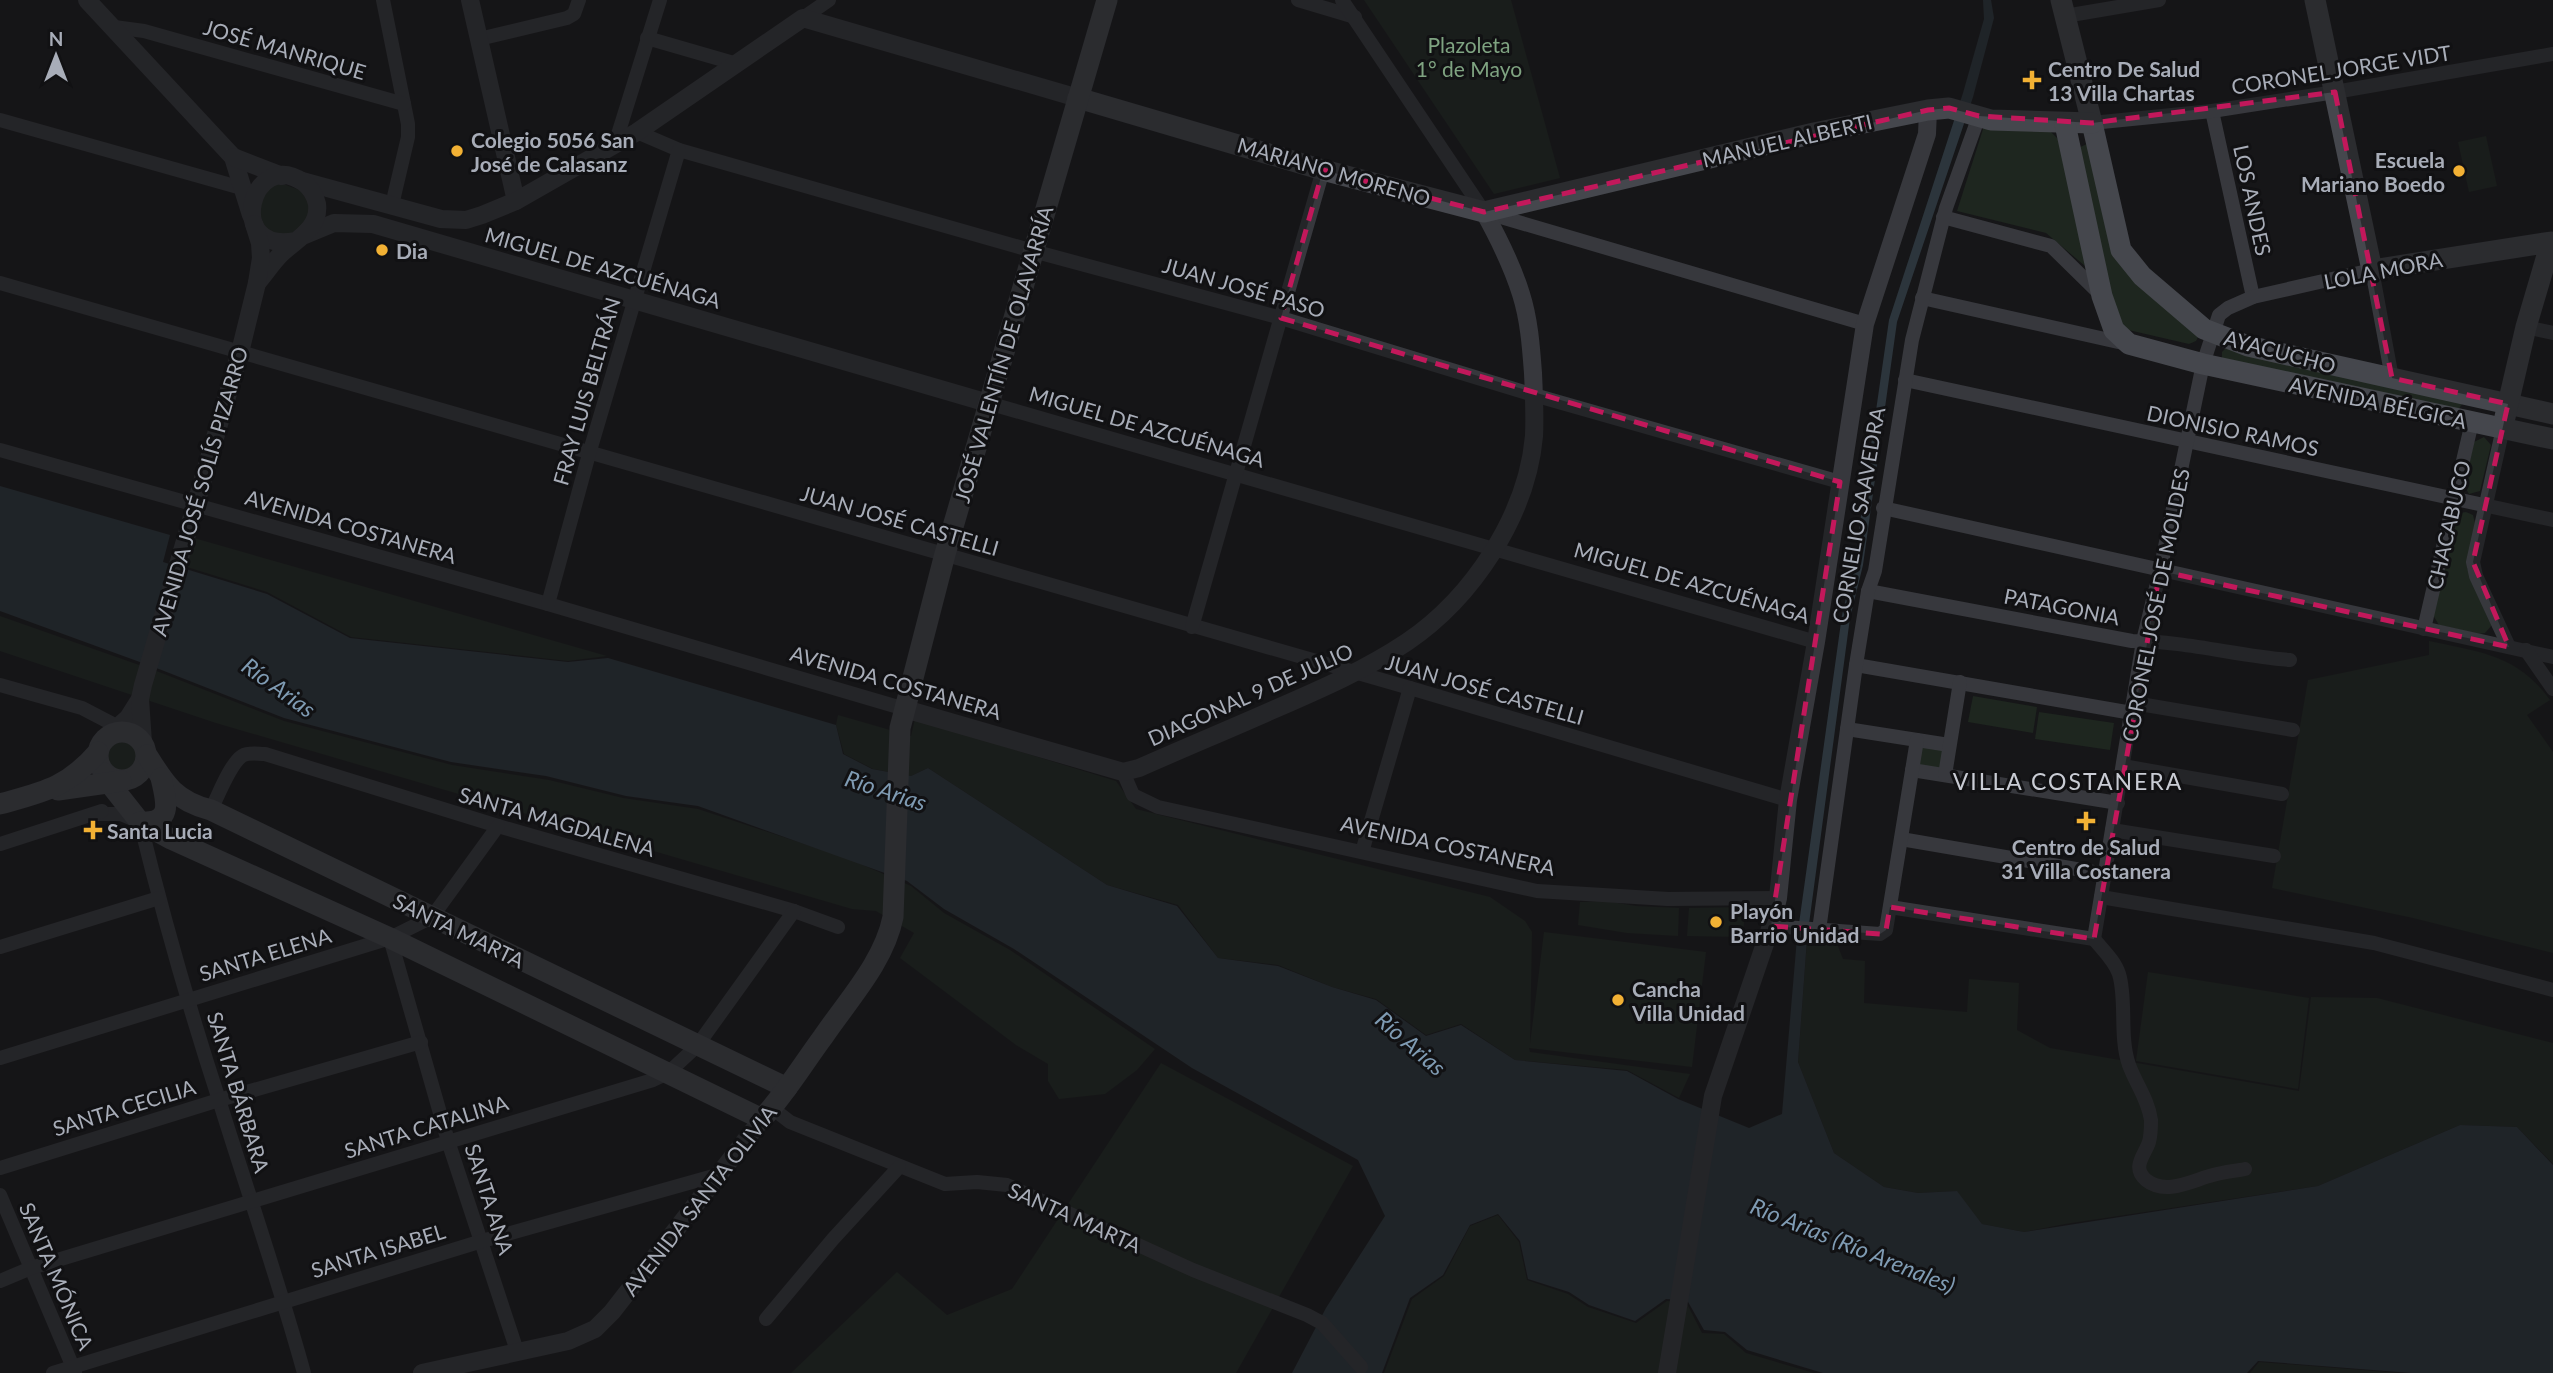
<svg xmlns="http://www.w3.org/2000/svg" width="2553" height="1373" font-family="Lato,sans-serif">
  <rect width="100%" height="100%" fill="#161618"/>
  <g fill="#1e261f">
    <path d="M1364,0H1511L1560,178L1494,194Z"/>
    <path d="M1984,126L2050,131L2065,146L2085,266L2046,233L1957,211Z"/>
    <path d="M2486,136L2497,186L2469,192L2458,142Z"/>
    <path d="M2087,144L2111,239L2199,335L2196,341L2189,344L2124,329L2118,324L2076,149Z"/>
    <path d="M278,182L310,194V223L286,237C258,228 259,222 261,194Z"/>
    <path d="M2225,349H2233L2463,403L2457,411L2222,359V352Z"/>
    <path d="M2484,437L2491,445L2481,487L2480,491L2469,494L2464,485L2474,442Z"/>
    <path d="M2466,512L2473,515L2475,523L2467,568L2492,625L2485,633L2479,634L2439,625L2433,615L2457,518L2460,513Z"/>
    <path d="M194,538L607,656L568,661L351,637L267,592L187,567Z"/>
    <path d="M0,616L159,672L284,721L452,765L549,780L623,798L698,809L847,858L911,886L944,913L1010,950L1155,1049L1137,1070L1105,1094L1059,1099L1048,1081V1064L1016,1045L900,958L914,933L876,911L852,909L216,723L0,651Z"/>
    <path d="M2429,641C2480,652 2518,655 2550,700L2527,715L2553,752V953L2413,918L2272,888L2308,680L2429,655Z"/>
    <path d="M1973,696L2037,707L2033,733L1968,722Z"/>
    <path d="M2039,712L2114,723L2110,750L2035,739Z"/>
    <path d="M838,715L911,736L915,719L1116,781L1136,809L1490,897L1525,921L1532,932L1530,1044L1544,932L1706,952L1692,1067L1529,1048L1530,1052L1690,1074L1679,1098L1627,1070L1515,1060L1461,1024L1426,1035L1376,999L1332,987L1278,965L1218,958L1178,905L1107,885L928,768L911,776L873,769L844,754L836,725Z"/>
    <circle cx="123" cy="755" r="17"/>
    <path d="M1920,746L1943,749V766L1938,769L1917,764Z"/>
    <path d="M1606,901L1636,906L1679,908L1678,936L1627,933L1578,925L1580,902Z"/>
    <path d="M1745,907L1743,937L1687,936L1689,908Z"/>
    <path d="M1807,940L1837,944L1843,959L1865,961L1864,1003L1967,1012L1969,979L2019,983L2017,1030L2050,1048L2299,1091L2311,997L2377,998L2553,1043V1164L2517,1127L2460,1125L2318,1186L2065,1224L2024,1232L1982,1224L1956,1191L1918,1193L1884,1187L1834,1153L1798,1062Z"/>
    <path d="M2148,972L2309,998L2298,1089L2136,1061Z"/>
    <path d="M1161,1063L1353,1166L1236,1373H791L897,1272L947,1315L1012,1289Z"/>
    <path d="M1498,1215L1519,1242L1527,1280L1568,1294L1588,1307L1636,1323L1667,1301L1686,1302L1702,1333L1724,1334L1746,1353L1814,1373H1384L1412,1299L1444,1276L1470,1226Z"/>
    <path d="M2259,1362L2401,1373H2250Z"/>
  </g>
  <path fill="#2c353c" d="M1983,0H1991L1994,18L1973,97L1897,322L1863,565L1850,618L1807,939L1798,1062L1834,1153L1884,1187L1918,1193L1957,1191L1982,1224L2024,1232L2318,1186L2460,1125L2517,1127L2553,1165V1373H2411L2258,1361L2247,1373H1823L1747,1350L1725,1332L1704,1330L1687,1300L1666,1299L1635,1321L1589,1305L1569,1292L1528,1279L1520,1241L1498,1214L1470,1225L1443,1275L1410,1298L1382,1373H1292L1326,1308L1385,1216L1358,1160L1192,1068L1014,949L944,909L907,881L698,806L626,796L546,776L451,762L284,718L159,669L0,611V486L170,535L163,562L267,594L350,638L568,662L608,658L836,725L843,754L872,769L911,776L928,768L1107,885L1177,906L1218,958L1278,966L1332,987L1376,1000L1426,1036L1461,1025L1515,1060L1627,1071L1678,1099L1749,1128L1782,1114L1797,938L1842,615L1854,564L1889,320L1963,93L1984,19Z"/>
  <g fill="none" stroke-linecap="round" stroke-linejoin="round">
    <g stroke="#37383d" stroke-width="14">
      <path d="M383,0L408,124V137L392,205"/>
      <path d="M1298,0L1355,17"/>
      <path d="M1342,0L1484,212L1865,324"/>
      <path d="M2065,16L2159,0"/>
      <path d="M803,18L829,0"/>
      <path d="M114,27L144,31L404,104"/>
      <path d="M647,38L737,64"/>
      <path d="M479,39L567,18L574,14L579,0"/>
      <path d="M2212,111L2253,297"/>
      <path d="M0,120L245,189"/>
      <path d="M2092,123L2212,111L2335,92L2553,54"/>
      <path d="M637,132L679,150L1033,251L1281,318L1534,395L1840,482"/>
      <path d="M615,144L660,0"/>
      <path d="M1943,217L2051,246L2101,295"/>
      <path d="M0,283L1410,688L1788,800"/>
      <path d="M1922,298L2127,344"/>
      <path d="M2526,327L2553,333"/>
      <path d="M1905,380L2553,520"/>
      <path d="M988,403C1263,485 1540,561 1816,642"/>
      <path d="M2503,428L2473,562L2476,576L2509,647"/>
      <path d="M0,450L548,604L905,709"/>
      <path d="M1883,508L2553,657"/>
      <path d="M1868,591L2132,641C2185,641 2238,656 2290,660"/>
      <path d="M548,604L589,454L679,150"/>
      <path d="M1192,627L1323,170"/>
      <path d="M2424,629L2472,422"/>
      <path d="M2526,650L2553,689"/>
      <path d="M1856,665L2132,713"/>
      <path d="M0,685L82,708L128,732"/>
      <path d="M2134,703L2293,730"/>
      <path d="M1847,729L1949,745"/>
      <path d="M2123,766L2282,794"/>
      <path d="M1912,770L2118,803"/>
      <path d="M1123,772L1133,795L1158,807L1537,891L1668,899L1778,898"/>
      <path d="M1945,775L1960,682"/>
      <path d="M211,810C218,796 230,764 242,756C249,752 257,754 265,754L498,826L794,911L838,927"/>
      <path d="M95,814H121L140,822C163,916 190,1011 220,1103C248,1193 279,1282 304,1373"/>
      <path d="M2112,830L2274,856"/>
      <path d="M1901,839L2105,874"/>
      <path d="M0,844L102,811"/>
      <path d="M1362,852L1410,688"/>
      <path d="M2101,897L2374,943L2553,990"/>
      <path d="M1890,907L2094,939"/>
      <path d="M1771,926L1880,934L1886,930L1917,740"/>
      <path d="M1819,930L1856,665L1868,591L1875,571L1912,340L1946,208L1979,116"/>
      <path d="M390,938L448,1141L517,1351"/>
      <path d="M2094,939L2143,641L2160,571L2203,364L2219,315L2228,308L2253,297L2372,270L2392,378"/>
      <path d="M2094,939C2103,950 2115,961 2119,974C2127,1000 2119,1036 2129,1065C2136,1084 2148,1099 2151,1120C2151,1127 2151,1135 2149,1142C2145,1155 2131,1167 2146,1180C2166,1196 2193,1180 2213,1175C2224,1172 2235,1171 2245,1169"/>
      <path d="M0,947L159,898"/>
      <path d="M0,1058L390,938L432,917L498,826"/>
      <path d="M772,1108L790,1122L945,1184L977,1182L1007,1185L1193,1270L1307,1315L1322,1323L1361,1367"/>
      <path d="M0,1168L219,1100L421,1042"/>
      <path d="M0,1195L75,1372"/>
      <path d="M0,1281L31,1268L653,1080L668,1073L697,1046L794,911"/>
      <path d="M766,1319L833,1239L899,1167"/>
      <path d="M53,1373L482,1241L717,1175"/>
    </g>
    <g stroke="#37383d" stroke-width="18">
      <path d="M87,0L233,157L251,215"/>
      <path d="M470,0L516,201"/>
      <path d="M233,157L282,176"/>
      <path d="M302,181L441,219L466,220L482,215L516,201L637,132L803,18L1078,98"/>
      <path d="M305,235L334,223L373,224L988,403"/>
      <path d="M257,283C265,274 272,263 281,254C296,239 320,229 317,204C315,195 310,187 303,182C251,147 224,254 295,241"/>
      <path d="M905,709L1123,772L1139,768C1184,748 1230,729 1275,709C1321,689 1365,670 1407,642C1472,598 1527,516 1534,436C1535,415 1534,394 1533,373C1531,346 1529,319 1521,294C1512,265 1499,239 1484,212"/>
      <path d="M108,736L128,718L140,699"/>
      <path d="M143,743L140,699L143,685L240,352L257,283L261,258L260,243L254,224"/>
      <path d="M422,1373L568,1341L595,1329L612,1312L762,1119"/>
      <path d="M1667,1373L1713,1096L1771,926L1778,898L1788,800L1816,642L1865,324L1927,134L1928,110"/>
    </g>
    <g stroke="#45474d" stroke-width="21">
      <path d="M2061,0L2092,123L2121,250L2142,276L2204,329L2248,346L2553,414"/>
      <path d="M2315,0L2372,270L2551,242L2526,327L2505,417"/>
      <path d="M1078,98L1323,170L1484,212L1814,133L1928,110L1949,108L1991,120L2092,123"/>
      <path d="M2065,124L2102,296L2114,330L2129,344L2203,364L2553,439"/>
      <circle cx="122" cy="756" r="24"/>
      <path d="M147,755C165,784 175,801 211,810L787,1088"/>
      <path d="M104,773L110,784L140,822L171,839L390,938L762,1119C785,1094 803,1064 823,1037C848,1000 884,962 893,917L900,728L945,554L1107,0"/>
      <path d="M58,790L121,781"/>
      <path d="M0,804C43,792 67,788 98,752"/>
      <path d="M140,822C173,824 167,803 161,778"/>
    </g>
  </g>
  <path d="M0 0H2553V1373H0ZM2335,92L2392,378L2508,404L2473,562L2509,647L2160,571L2094,939L1890,907L1886,930L1880,934L1771,926L1840,482L1281,318L1323,170L1484,212L1928,110L1949,108L1979,116L2092,123Z" fill="#161618" fill-opacity=".55" fill-rule="evenodd"/>
  <path fill="none" stroke="#c2185b" stroke-width="5" stroke-dasharray="14 9" stroke-linejoin="round" d="M2335,92L2392,378L2508,404L2473,562L2509,647L2160,571L2094,939L1890,907L1886,930L1880,934L1771,926L1840,482L1281,318L1323,170L1484,212L1928,110L1949,108L1979,116L2092,123Z"/>
  <g fill="#f2b134" stroke="#111113" stroke-width="2.5">
    <path d="M2028.5 69.5h7v7h7v7h-7v7h-7v-7h-7v-7h7z"/>
    <circle cx="457" cy="151" r="7"/>
    <circle cx="2459" cy="171" r="7"/>
    <circle cx="382" cy="250" r="7"/>
    <path d="M2082.5 810.5h7v7h7v7h-7v7h-7v-7h-7v-7h7z"/>
    <path d="M89.5 819.5h7v7h7v7h-7v7h-7v-7h-7v-7h7z"/>
    <circle cx="1716" cy="922" r="7"/>
    <circle cx="1618" cy="1000" r="7"/>
  </g>
  <g text-anchor="middle" dominant-baseline="central" stroke-width="6" stroke-linejoin="round" paint-order="stroke">
    <g font-size="21" fill="#7fa381" stroke="#111113">
      <text x="1469" y="44">Plazoleta<tspan x="1469" dy="24">1° de Mayo</tspan></text>
    </g>
    <g font-size="21" fill="#a8adb8" stroke="#111113">
      <text transform="translate(285 49) rotate(16)">JOSÉ MANRIQUE</text>
      <text transform="translate(2341 69) rotate(-9)">CORONEL JORGE VIDT</text>
      <text transform="translate(1787 140) rotate(-13)">MANUEL ALBERTI</text>
      <text transform="translate(1334 171) rotate(16)">MARIANO MORENO</text>
      <text transform="translate(2253 200) rotate(78)">LOS ANDES</text>
      <text transform="translate(603 267) rotate(16)">MIGUEL DE AZCUÉNAGA</text>
      <text transform="translate(2383 270) rotate(-11)">LOLA MORA</text>
      <text transform="translate(1244 287) rotate(16)">JUAN JOSÉ PASO</text>
      <text transform="translate(2280 351) rotate(15)">AYACUCHO</text>
      <text transform="translate(1003 354) rotate(-74)">JOSÉ VALENTÍN DE OLAVARRÍA</text>
      <text transform="translate(586 391) rotate(-74)">FRAY LUIS BELTRÁN</text>
      <text transform="translate(2378 402) rotate(12)">AVENIDA BÉLGICA</text>
      <text transform="translate(1147 426) rotate(16)">MIGUEL DE AZCUÉNAGA</text>
      <text transform="translate(2233 430) rotate(12)">DIONISIO RAMOS</text>
      <text transform="translate(199 491) rotate(-74)">AVENIDA JOSÉ SOLÍS PIZARRO</text>
      <text transform="translate(1858 515) rotate(-80)">CORNELIO SAAVEDRA</text>
      <text transform="translate(900 520) rotate(16)">JUAN JOSÉ CASTELLI</text>
      <text transform="translate(2448 525) rotate(-77)">CHACABUCO</text>
      <text transform="translate(351 526) rotate(16)">AVENIDA COSTANERA</text>
      <text transform="translate(1692 582) rotate(16)">MIGUEL DE AZCUÉNAGA</text>
      <text transform="translate(2155 605) rotate(-79)">CORONEL JOSÉ DE MOLDES</text>
      <text transform="translate(2062 606) rotate(11)">PATAGONIA</text>
      <text transform="translate(896 682) rotate(16)">AVENIDA COSTANERA</text>
      <text transform="translate(1485 689) rotate(16)">JUAN JOSÉ CASTELLI</text>
      <text transform="translate(1250 694) rotate(-24)">DIAGONAL 9 DE JULIO</text>
      <text transform="translate(557 821) rotate(16)">SANTA MAGDALENA</text>
      <text transform="translate(1448 845) rotate(12)">AVENIDA COSTANERA</text>
      <text transform="translate(459 930) rotate(26)">SANTA MARTA</text>
      <text transform="translate(265 954) rotate(-17)">SANTA ELENA</text>
      <text transform="translate(239 1092) rotate(73)">SANTA BÁRBARA</text>
      <text transform="translate(124 1107) rotate(-17)">SANTA CECILIA</text>
      <text transform="translate(426 1126) rotate(-17)">SANTA CATALINA</text>
      <text transform="translate(490 1199) rotate(72)">SANTA ANA</text>
      <text transform="translate(699 1200) rotate(-52)">AVENIDA SANTA OLIVIA</text>
      <text transform="translate(1075 1217) rotate(24)">SANTA MARTA</text>
      <text transform="translate(378 1250) rotate(-17)">SANTA ISABEL</text>
      <text transform="translate(57 1276) rotate(67)">SANTA MÓNICA</text>
    </g>
    <g font-size="21" font-weight="bold" fill="#a8adb8" stroke="#111113" text-anchor="start">
      <text x="2048" y="68">Centro De Salud<tspan x="2048" dy="24">13 Villa Chartas</tspan></text>
      <text x="471" y="139">Colegio 5056 San<tspan x="471" dy="24">José de Calasanz</tspan></text>
      <text x="2445" y="159" text-anchor="end">Escuela<tspan x="2445" dy="24">Mariano Boedo</tspan></text>
      <text x="396" y="250">Dia</text>
      <text x="107" y="830">Santa Lucia</text>
      <text x="2086" y="846" text-anchor="middle">Centro de Salud<tspan x="2086" dy="24">31 Villa Costanera</tspan></text>
      <text x="1730" y="910">Playón<tspan x="1730" dy="24">Barrio Unidad</tspan></text>
      <text x="1632" y="988">Cancha<tspan x="1632" dy="24">Villa Unidad</tspan></text>
    </g>
    <g font-size="23" font-style="italic" fill="#7f9bb3" stroke="#111113">
      <text transform="translate(279 687) rotate(36)">Río Arias</text>
      <text transform="translate(886 790) rotate(18)">Río Arias</text>
      <text transform="translate(1411 1043) rotate(41)">Río Arias</text>
      <text transform="translate(1853 1245) rotate(22)">Río Arias (Río Arenales)</text>
    </g>
    <g font-size="23" letter-spacing="2" fill="#c9ccd4" stroke="#111113">
      <text x="2068" y="781">VILLA COSTANERA</text>
    </g>
  </g>
  <g transform="translate(56 56)" stroke="#111113" stroke-width="5" paint-order="stroke">
  <path d="M0-5L12 26L0 18L-12 26Z" fill="#a8adb8"/>
  <text y="-10" font-size="19" font-weight="bold" text-anchor="middle" fill="#a8adb8">N</text>
  </g>
</svg>
